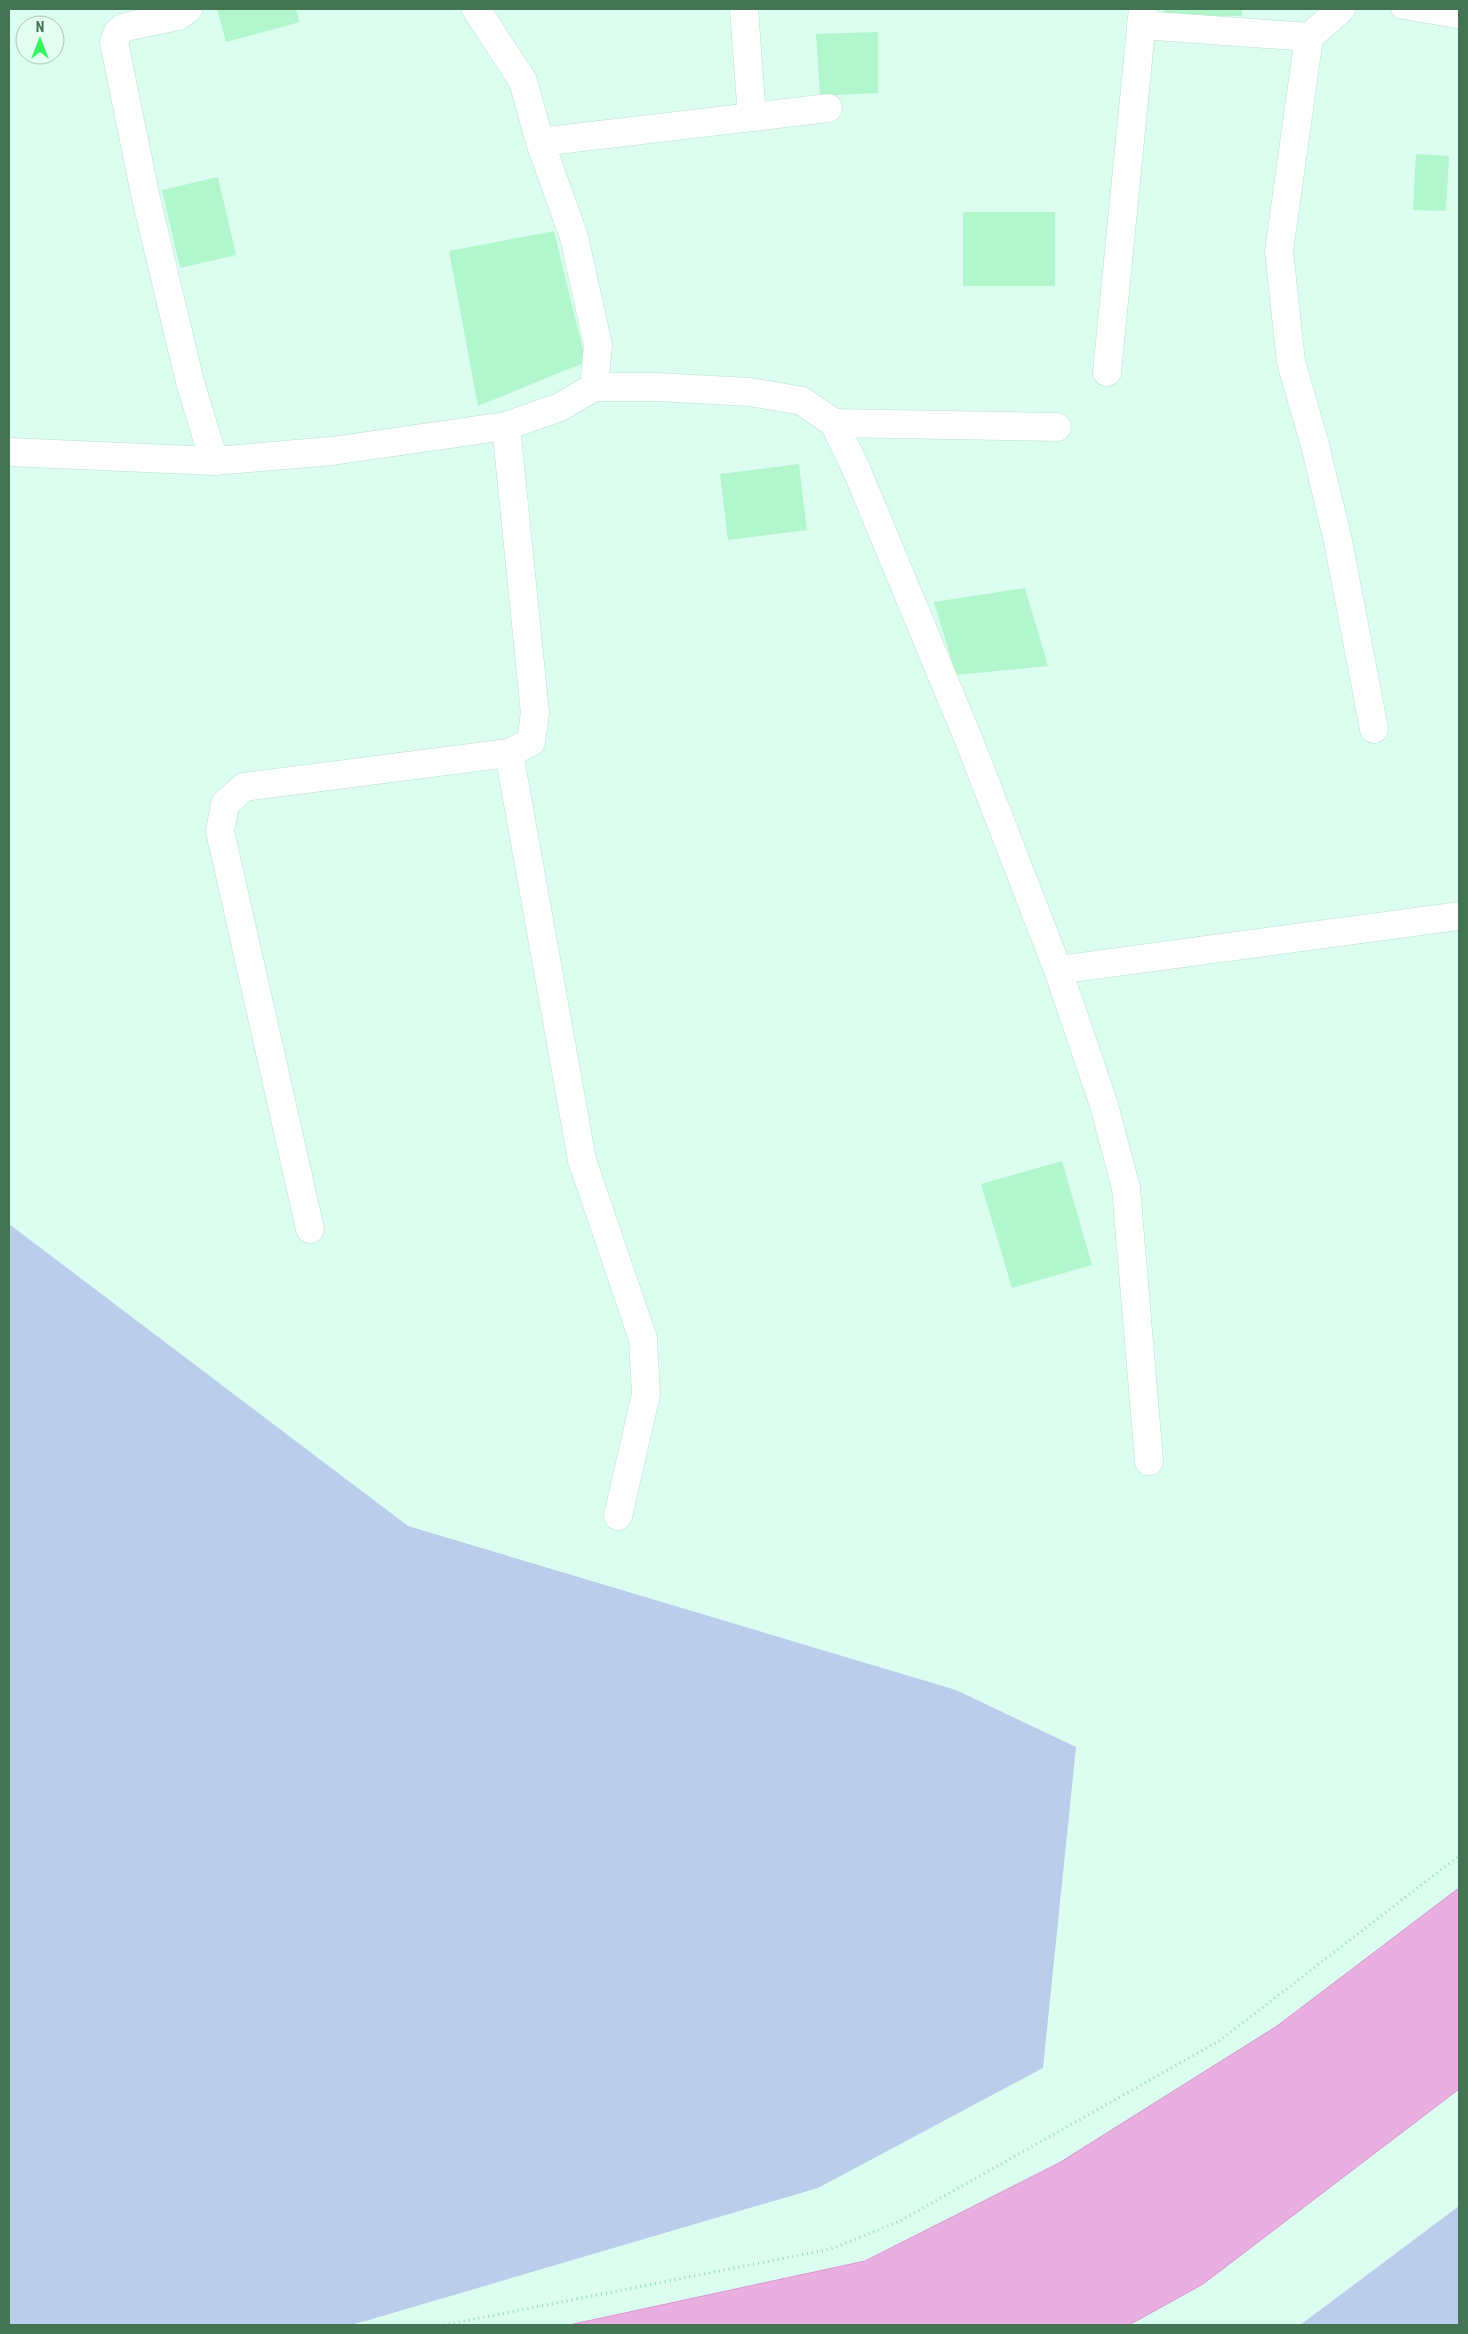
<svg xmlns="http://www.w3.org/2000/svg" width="1468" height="2334" font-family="'Roboto Condensed',sans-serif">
  <rect width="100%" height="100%" fill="#dbfef1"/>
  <g fill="#baceec">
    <path d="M9,1224L408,1526L956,1690L1076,1747L1043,2068L818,2188L362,2322L349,2325H9Z"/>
    <path d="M1459,2206V2325H1300Z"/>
  </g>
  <path fill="#e9afe0" stroke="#db94d0" d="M1459,1888V2089L1203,2284L1129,2325H569L865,2261L1059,2163L1277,2026Z"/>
  <g fill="#b1f6cd">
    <path d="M217,9H296L300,22L226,42Z"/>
    <rect x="1164" y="9" width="78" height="7"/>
    <path d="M878,32V93L820,96L816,34Z"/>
    <path d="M1416,154L1449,156L1446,211L1413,210Z"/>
    <path d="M218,177L236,255L180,268L162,190Z"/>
    <rect x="963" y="212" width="92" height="74"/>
    <path d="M554,231L586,362L478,406L449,251Z"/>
    <path d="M799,464L807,530L728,540L720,474Z"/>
    <path d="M1025,588L1048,666L956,675L934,602Z"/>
    <path d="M1062,1161L1092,1265L1012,1288L981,1184Z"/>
  </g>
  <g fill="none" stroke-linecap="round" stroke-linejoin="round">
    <g stroke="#b7e2cc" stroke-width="20">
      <path id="lane" d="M1401,9L1459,19"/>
    </g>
    <g stroke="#b7e2cc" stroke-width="29">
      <g id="street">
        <path d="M188,9L178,16L125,27L118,32L114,42L145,194L190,382L214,461"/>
        <path d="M744,9L752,117"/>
        <path d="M1141,25L1309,37L1341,9"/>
        <path d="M1309,37L1279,251L1291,362L1315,445L1338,541L1374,729"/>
        <path d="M540,142L828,108"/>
        <path d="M1107,372L1143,9"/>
        <path d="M594,387H657L750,392L802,401L834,423L857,471L970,743L1058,970L1104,1105L1126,1188L1149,1461"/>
        <path d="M834,423L1057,427"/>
        <path d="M9,452L214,461L332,451L506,426L560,407L594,387L598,345L574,237L540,142L523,81L476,9"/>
        <path d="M509,753L582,1160L643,1339L646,1394L618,1516"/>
        <path d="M1058,970L1459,916"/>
        <path d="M310,1229L220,831L225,804L244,787L509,753L531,742L535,713L506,426"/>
      </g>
    </g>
    <path stroke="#95dab0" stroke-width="3" stroke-dasharray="1 4" stroke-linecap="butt" d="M444,2325L831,2249L900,2221L1219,2041L1459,1856"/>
    <use href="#lane" stroke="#fff" stroke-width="19"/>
    <use href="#street" stroke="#fff" stroke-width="28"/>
  </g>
  <rect width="1468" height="2334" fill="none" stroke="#437555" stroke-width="20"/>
  <g transform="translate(40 40)"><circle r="24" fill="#e4fff4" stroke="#a4c8b4"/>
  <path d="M0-4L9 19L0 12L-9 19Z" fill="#34f560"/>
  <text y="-8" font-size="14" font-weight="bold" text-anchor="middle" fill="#437555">N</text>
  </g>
</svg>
